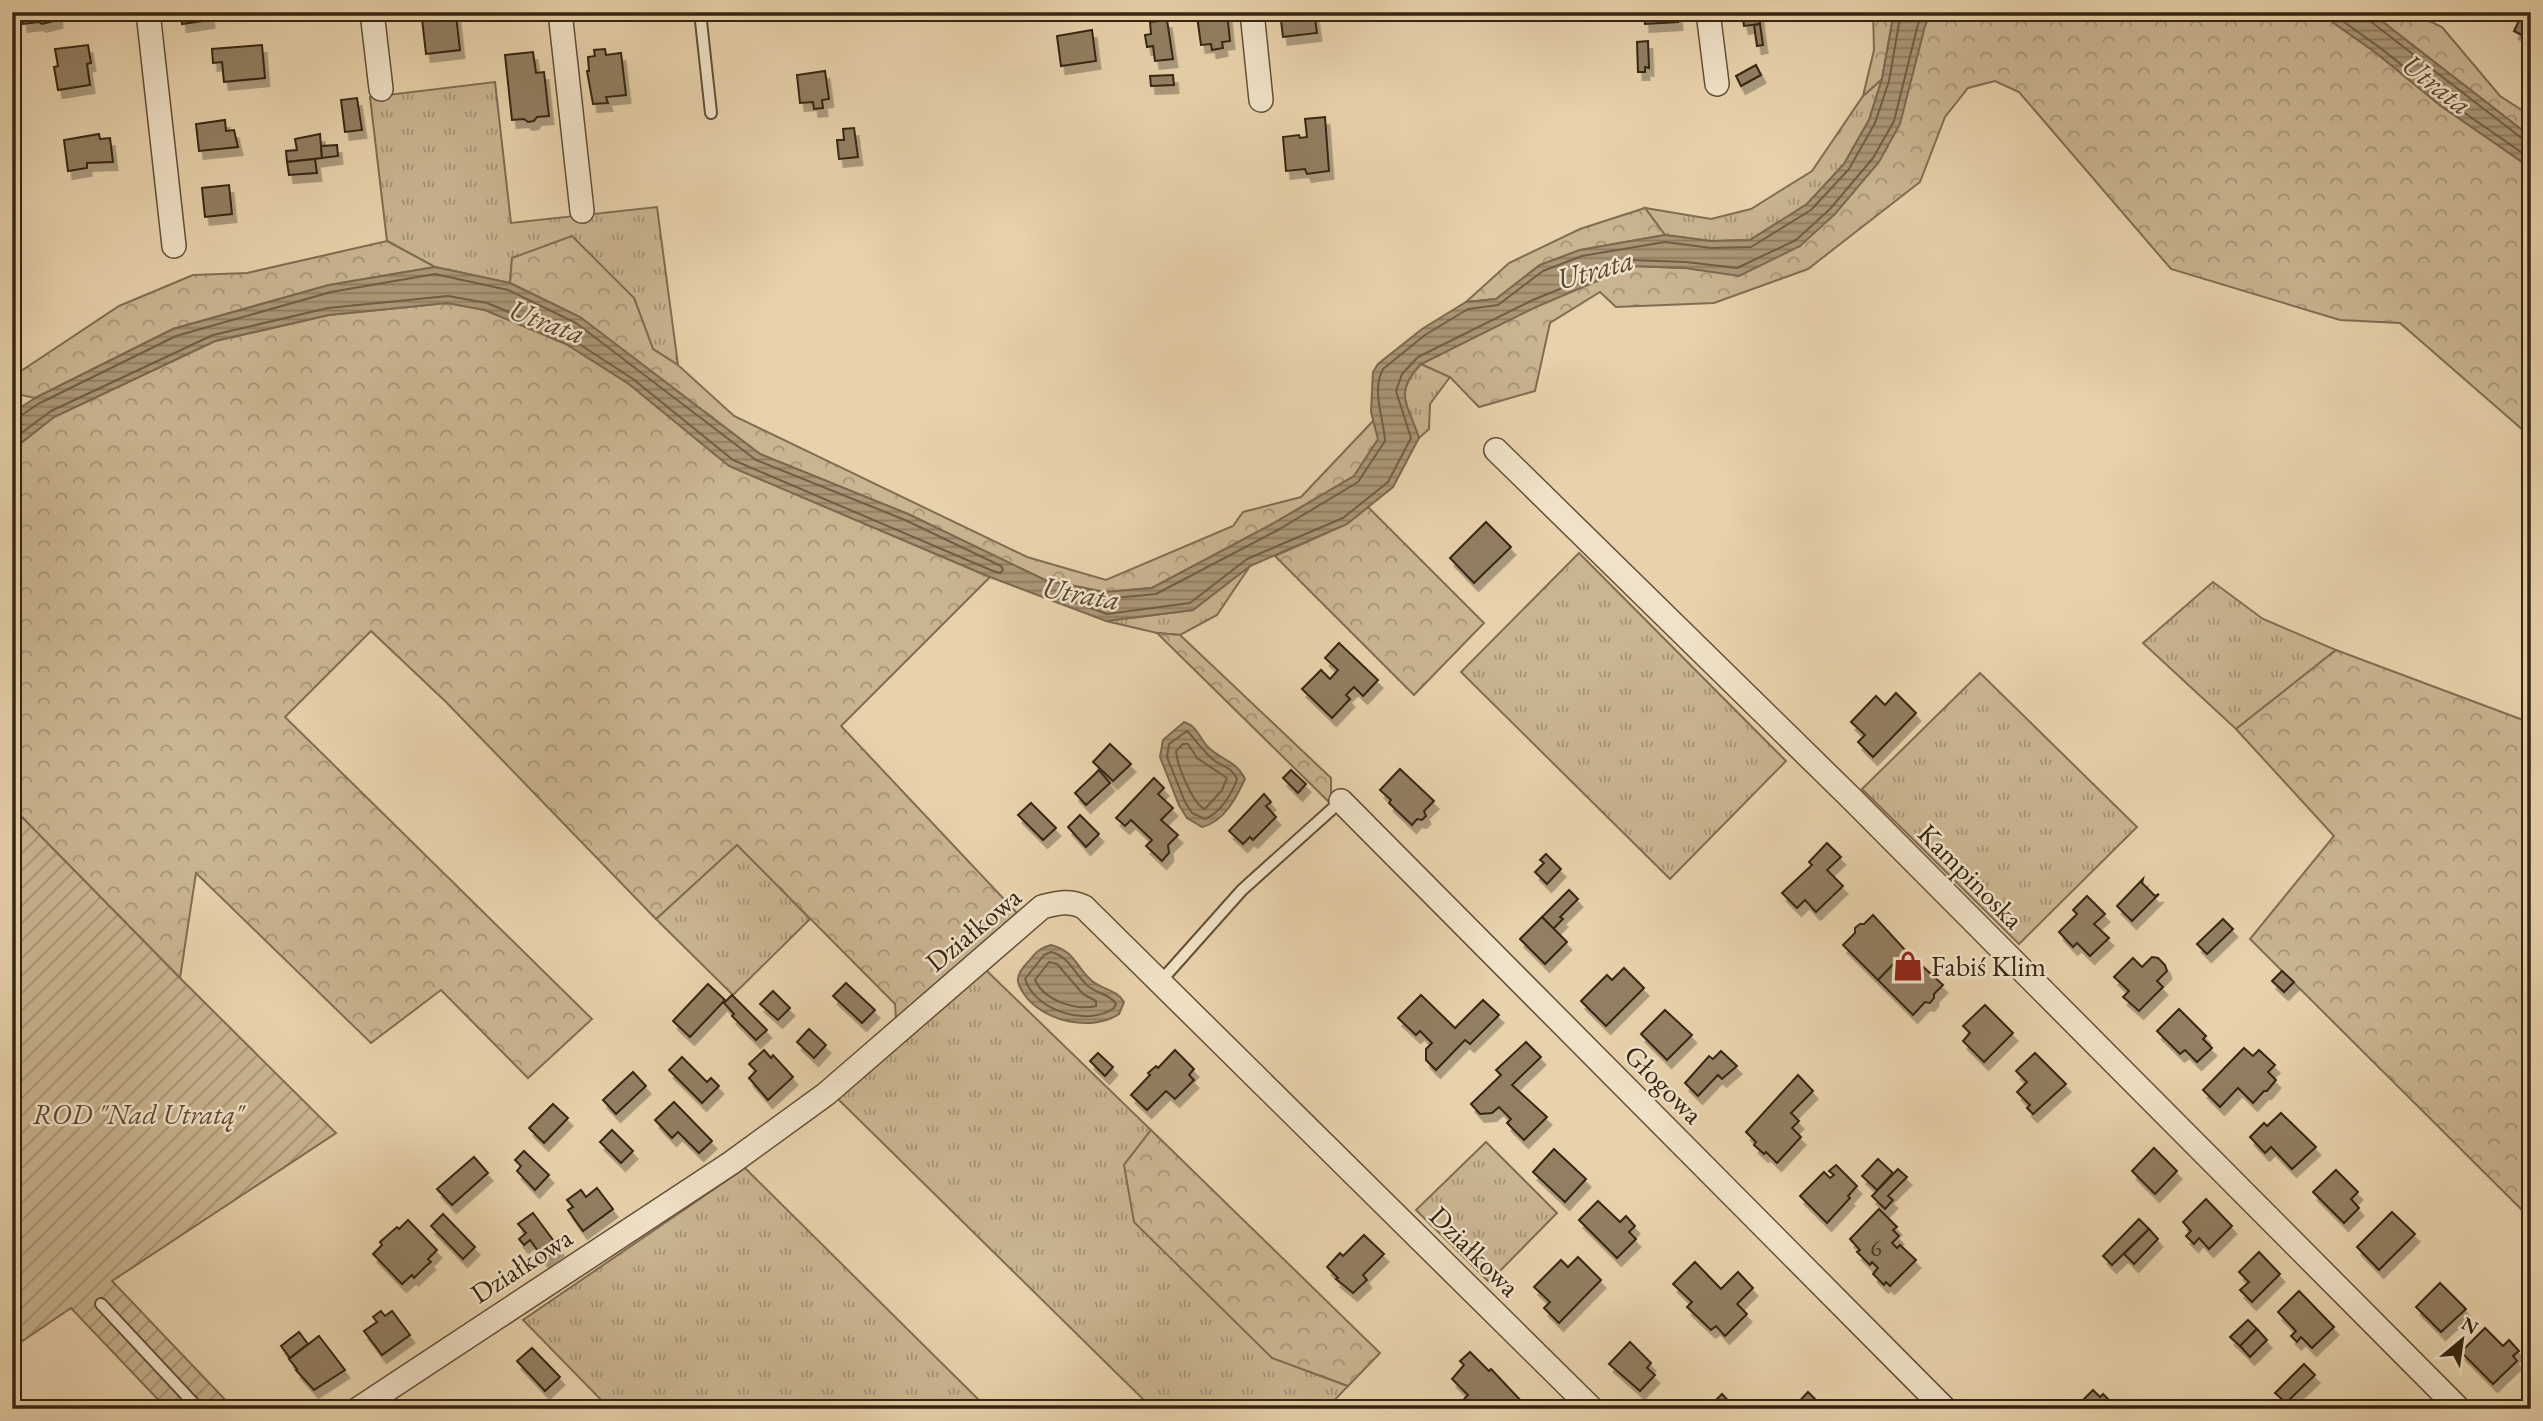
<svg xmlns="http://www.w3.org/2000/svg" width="2543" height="1421" font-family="'EB Garamond',serif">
  <defs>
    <pattern id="grass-tufts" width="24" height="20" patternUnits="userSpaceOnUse" patternTransform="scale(1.75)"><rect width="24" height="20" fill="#cab591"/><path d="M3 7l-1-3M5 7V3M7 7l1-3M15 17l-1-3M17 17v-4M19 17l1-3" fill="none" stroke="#a59375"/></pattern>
    <pattern id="forest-crowns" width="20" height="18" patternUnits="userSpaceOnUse" patternTransform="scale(1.75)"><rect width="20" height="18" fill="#cab591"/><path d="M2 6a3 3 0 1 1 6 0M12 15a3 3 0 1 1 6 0" fill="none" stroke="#a59375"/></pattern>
    <pattern id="garden-furrows" width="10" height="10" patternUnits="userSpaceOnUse" patternTransform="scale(1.75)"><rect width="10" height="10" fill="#cab591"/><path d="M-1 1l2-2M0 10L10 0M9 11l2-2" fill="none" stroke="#a59375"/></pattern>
    <pattern id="water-rules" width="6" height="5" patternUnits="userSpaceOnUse" patternTransform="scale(1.75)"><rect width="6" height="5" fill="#ab9777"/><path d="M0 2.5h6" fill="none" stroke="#8c7b60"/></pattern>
    <filter id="shadow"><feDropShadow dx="4.5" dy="8" stdDeviation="0" flood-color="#0004"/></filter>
  </defs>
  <rect width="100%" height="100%" fill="#e8d2ab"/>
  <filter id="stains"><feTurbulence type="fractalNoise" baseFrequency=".00286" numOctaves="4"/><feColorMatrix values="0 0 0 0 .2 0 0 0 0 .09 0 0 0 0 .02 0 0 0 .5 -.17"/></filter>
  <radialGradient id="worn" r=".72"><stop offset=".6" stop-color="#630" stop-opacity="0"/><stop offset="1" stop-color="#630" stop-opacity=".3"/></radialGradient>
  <g fill="url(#grass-tufts)" stroke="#806d52" stroke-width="2">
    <path d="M1882,79L1869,120L1844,164L1807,204L1750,240L1711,241L1665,235L1645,208L1711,219L1751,209L1812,171L1863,96Z"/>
    <path d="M495,82L511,223L657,207L678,365L653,349L634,298L512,258L510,283L435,267L387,241L370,97Z"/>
    <path d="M1421,364L1450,377L1430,404L1429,429L1419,438C1407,405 1393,393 1421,364Z"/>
    <path d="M1579,553L1786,761L1670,879L1461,672Z"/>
    <path d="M1250,566L1217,615L1180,635L1157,633L1106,621L1193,610Z"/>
    <path d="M2213,582L2263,619L2336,650L2236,729L2143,643Z"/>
    <path d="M1980,673L2137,827L2019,944L1862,789Z"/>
    <path d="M737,844L810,919L733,995L656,919Z"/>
    <path d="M986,970L1151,1130L1124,1165L1272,1358L1348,1386L1326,1409H1153L838,1099Z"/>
    <path d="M1486,1142L1557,1213L1489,1282L1416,1210Z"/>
    <path d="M745,1168L757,1180L988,1409H610L523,1320Z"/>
  </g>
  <g fill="url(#forest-crowns)" stroke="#806d52" stroke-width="2">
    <path d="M1873,12H1894L1882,79L1863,96L1874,50Z"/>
    <path d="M1931,12H2318L2375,52L2441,106L2531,168V437L2400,323L2340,320L2171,269L2019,92L1995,81L1968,88L1945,117L1920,182L1808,269L1714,303L1616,307L1600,292L1550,323L1535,391L1479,407L1450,377L1421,364L1536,306L1632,266L1685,268L1800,246Z"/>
    <path d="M2370,12H2411L2442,27L2500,96L2531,116V137Z"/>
    <path d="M1645,208L1665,235L1580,250L1540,265L1496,299L1466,302L1509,263L1580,229Z"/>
    <path d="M572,236L634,298L653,349L678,365L734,416L1027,557L1106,580L1233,526L1243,512L1301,497L1373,421L1379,439L1354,476L1274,523L1152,588L1104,592L1045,580L908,514L760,454L580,317L510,283L512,258Z"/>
    <path d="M387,241L435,267L329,285L173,329L35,398L12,393V377L119,306L193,275L247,273Z"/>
    <path d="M447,303L485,310L566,344L629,384L729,466L990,577L841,726L1019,915L896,1020L895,1004L737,845L656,919L446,702L371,631L285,717L592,1019L528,1078L441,990L371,1043L196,873L180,978L12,807V450L54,417L215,341L329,315Z"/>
    <path d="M1368,507L1484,623L1414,695L1275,556L1347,524Z"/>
    <path d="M1157,633L1180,635L1331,778V804Z"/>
    <path d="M2336,650L2531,723V1219L2250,939L2334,836L2236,729Z"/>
    <path d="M1151,1130L1380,1353L1348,1386L1272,1358L1134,1222L1124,1165Z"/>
  </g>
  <path fill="url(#garden-furrows)" stroke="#806d52" stroke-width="2" d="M12,807L183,981L336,1133L112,1281L234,1409H167L71,1308L12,1348Z"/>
  <g fill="url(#water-rules)" stroke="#7c694f" stroke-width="2">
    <path d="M1894,12H1931L1925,26L1900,124L1879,162L1835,214L1800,246L1739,276L1685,268L1632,266L1536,307L1421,364C1393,393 1408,404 1419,438L1393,487L1347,524L1250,566L1193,610L1106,621L990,577L729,466L629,384L566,344L485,310L447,303L329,315L215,341L54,417L12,450V413L35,398L173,329L329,285L435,267L510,283L580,317L760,454L908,514L1045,580L1104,592L1152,588L1274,523L1354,476L1378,439L1371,412L1373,372L1378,364L1422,329L1466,302L1496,299L1540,265L1580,250L1665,235L1711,241L1750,240L1807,204L1844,164L1869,120L1882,79Z"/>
    <path d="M2318,12H2370L2531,137V168L2441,106L2375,52Z"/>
    <path d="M1184,722C1197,726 1199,737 1207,746C1221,761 1235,759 1245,779C1236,798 1224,822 1202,827L1187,818L1179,805L1160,757L1163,740Z"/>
    <path d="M1051,945C1076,952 1075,966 1092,981C1103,990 1116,989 1124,1002L1119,1014C1092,1032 1043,1022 1024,994C1022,991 1017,984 1018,979C1018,973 1025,965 1029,961C1036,952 1040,948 1051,945Z"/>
  </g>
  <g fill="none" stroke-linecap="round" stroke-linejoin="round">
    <g stroke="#705e44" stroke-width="2">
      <path d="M1901,12L1889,81L1875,123L1849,169L1811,210L1751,247L1711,248L1665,242L1582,256L1543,271L1498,305L1468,309L1425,335L1383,369C1371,391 1384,418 1385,441L1358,482L1278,530L1156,594L1104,599L1062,590L1058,592L1059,596L1107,614L1190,603L1247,559L1343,518L1388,482L1411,438L1396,391L1402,374L1418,357L1533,300L1630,260L1686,262L1737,268L1796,240L1830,209L1873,158L1894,121L1918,24L1923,12"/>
      <path d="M2330,12L2379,47L2446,100L2531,159"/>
      <path d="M2367,12L2370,21L2524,140L2531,142"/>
      <path d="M12,418L19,417L38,404L176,336L331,292L435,274L508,290L576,323L756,460L905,520L1001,566L1003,570L1000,573L993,571L733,460L633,379L570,338L487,303L448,296L328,308L213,335L51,411L12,440"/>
      <path d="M1187,731C1197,741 1203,752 1215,761C1224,767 1232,768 1237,779C1232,794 1220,813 1205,819L1192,813L1185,802L1167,757L1169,744Z"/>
      <path d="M1183,744H1188L1197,758L1227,778L1222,790L1205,809C1193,805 1177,765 1176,751Z"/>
      <path d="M1051,952C1070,957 1074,974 1088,986C1097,994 1110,994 1116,1004L1114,1008C1088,1027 1035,1011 1025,979L1044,955Z"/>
      <path d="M1049,962L1057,964L1083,994L1096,1001V1006C1075,1011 1044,1000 1035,980Z"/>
    </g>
  </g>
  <g fill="#927f62" stroke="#352512" stroke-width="2" filter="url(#shadow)">
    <path d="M22,12H57L58,20L42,24L39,22L23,24Z"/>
    <path d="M181,12H209L210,20L182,24Z"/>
    <path d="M1227,12L1230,41L1222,42L1223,48L1212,50L1211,44L1201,45L1197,16Z"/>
    <path d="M1280,12H1314L1317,33L1283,37Z"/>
    <path d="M1644,12H1677L1678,22L1645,24Z"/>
    <path d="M1742,12H1759L1760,24L1744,26Z"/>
    <path d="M2523,12H2531V40L2514,31Z"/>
    <path d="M456,15L460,50L426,54L422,19Z"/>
    <path d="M1167,20L1173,59L1155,61L1153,46L1147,47L1145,35L1151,34L1150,22Z"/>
    <path d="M1760,24L1763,45L1757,46L1754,25Z"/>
    <path d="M1092,30L1096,61L1061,66L1057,36Z"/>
    <path d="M1648,41L1649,68L1645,67V72H1638L1637,42Z"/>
    <path d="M88,45L91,63L87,64L90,85L58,90L54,67L58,66L55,49Z"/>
    <path d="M262,45L265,78L224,82L222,62L213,63L212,49Z"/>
    <path d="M605,49L606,55L621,53L626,95L606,97L608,103L593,104L587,71H589L588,57L595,56L594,50Z"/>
    <path d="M533,52L536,73L544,72L549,116L537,117L534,121L528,122L524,119L512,120L505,55Z"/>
    <path d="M1756,65L1761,75L1741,86L1736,76Z"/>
    <path d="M825,71L829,99L822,100L823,108L814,109L813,102L800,103L797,75Z"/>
    <path d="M1173,75L1174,85L1151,86L1150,76Z"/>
    <path d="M357,98L362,130L345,132L341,100Z"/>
    <path d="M1325,117L1329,171L1307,174L1305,169L1286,171L1283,137L1299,135L1300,138L1307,137L1305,119Z"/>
    <path d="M225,120L226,131L234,130L238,147L199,151L196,124Z"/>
    <path d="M854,128L858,157L839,159L837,140H844L843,129Z"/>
    <path d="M99,134L100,139L110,138L113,162L87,163V168L68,171L64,140Z"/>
    <path d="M320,134L322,158L287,162L286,151L297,150L295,139Z"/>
    <path d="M337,145L338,156L322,158L321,146Z"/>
    <path d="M315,159L317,173L289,175L287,162Z"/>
    <path d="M229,185L232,214L205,217L202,188Z"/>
    <path d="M1486,522L1511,547L1474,583L1450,558Z"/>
    <path d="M1339,643L1378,680L1363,696L1354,687L1346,695L1350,699L1332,718L1302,689L1321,670L1330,679L1338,670L1325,658Z"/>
    <path d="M1896,693L1916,713L1873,757L1858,742L1865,735L1851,722L1876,696L1885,705Z"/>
    <path d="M1110,744L1131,764L1113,781L1093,762Z"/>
    <path d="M1400,769L1434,801L1424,811L1426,816L1422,820L1417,819L1412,825L1389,803L1391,800L1380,790Z"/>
    <path d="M1099,770L1110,783L1086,805L1075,793Z"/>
    <path d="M1291,770L1306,784L1298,793L1283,778Z"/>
    <path d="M1154,778L1164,788L1158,794L1173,808L1161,820L1178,835L1168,845L1169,853L1162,861L1146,846L1152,840L1131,820L1125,826L1116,818Z"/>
    <path d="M1264,794L1271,802L1266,806L1276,817L1253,840L1250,837L1243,844L1229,831Z"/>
    <path d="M1031,803L1056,828L1043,840L1018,815Z"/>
    <path d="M1080,815L1099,834L1086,847L1068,827Z"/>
    <path d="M1827,843L1841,857L1827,870L1843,886L1816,912L1805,900L1797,908L1782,893L1812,865L1809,862Z"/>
    <path d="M1546,854L1561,869L1547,884L1535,872L1544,863L1540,860Z"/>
    <path d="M2143,879L2142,883L2155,896L2159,894L2132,921L2117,906Z"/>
    <path d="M1569,890L1578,899L1560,917L1563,919L1553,929L1542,917Z"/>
    <path d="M2087,896L2105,914L2094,924L2109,938L2090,956L2077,943L2073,947L2059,932L2077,914L2073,910Z"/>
    <path d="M1873,915L1906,951L1878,980L1843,945L1855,933V928L1860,924H1864Z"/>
    <path d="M1542,917L1567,942L1545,964L1520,939Z"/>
    <path d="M2223,919L2233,929L2207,954L2197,944Z"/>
    <path d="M1906,951L1943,985L1934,994V998L1930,1003L1925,1002L1913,1015L1878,980Z"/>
    <path d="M2152,957L2158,958L2165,965L2167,971L2157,981L2163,987L2139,1011L2123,997L2129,991L2114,977L2133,958L2142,967Z"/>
    <path d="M1624,968L1644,988L1606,1026L1581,1001L1607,975L1612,980Z"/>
    <path d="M2282,971L2294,982L2284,992L2272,981Z"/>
    <path d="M846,983L875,1010L862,1023L833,996Z"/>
    <path d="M708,984L725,1000L690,1037L673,1021Z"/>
    <path d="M773,991L790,1008L778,1020L760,1004Z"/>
    <path d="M732,995L767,1030L756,1040L732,1016L734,1014L724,1003Z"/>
    <path d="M1421,995L1455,1028L1483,1000L1499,1015L1470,1044L1465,1040L1436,1070L1426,1060V1049L1432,1043L1420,1031L1416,1035L1398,1018Z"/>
    <path d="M1985,1005L2013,1033L1984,1062L1963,1041L1970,1033L1963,1026Z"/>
    <path d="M2179,1009L2206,1036L2203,1039L2212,1048L2197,1062L2185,1050L2180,1054L2157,1031Z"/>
    <path d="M1665,1010L1692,1035L1667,1060L1641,1034Z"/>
    <path d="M809,1029L826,1045L814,1058L797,1042Z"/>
    <path d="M1526,1042L1541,1057L1512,1085L1547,1117L1524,1140L1507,1123L1511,1119L1499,1107L1492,1113L1480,1114L1471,1104L1501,1075L1496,1070Z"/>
    <path d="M2244,1048L2253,1056L2259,1050L2275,1065L2268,1072L2276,1080L2267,1091H2264L2253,1103L2238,1088L2220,1107L2203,1090Z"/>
    <path d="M764,1050L771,1058L773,1055L793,1077L768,1100L749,1078L756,1071L749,1064Z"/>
    <path d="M1175,1050L1194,1069L1189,1075L1194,1080L1175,1099L1166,1091L1147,1110L1131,1095L1150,1075L1148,1073L1156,1066L1158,1068Z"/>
    <path d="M1721,1051L1737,1066L1722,1079L1718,1075L1698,1096L1685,1083L1709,1056L1713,1059Z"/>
    <path d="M1098,1053L1113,1067L1105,1076L1090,1061Z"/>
    <path d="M2035,1053L2066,1084L2033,1114L2027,1108L2030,1105L2017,1092L2027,1082L2016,1071Z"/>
    <path d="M682,1057L707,1082L711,1078L719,1086L702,1103L669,1070Z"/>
    <path d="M633,1072L646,1086L616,1114L603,1100Z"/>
    <path d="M1798,1075L1813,1091L1791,1113L1799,1121L1792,1128L1801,1137L1777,1163L1766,1152L1764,1154L1754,1145L1756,1142L1746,1132Z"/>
    <path d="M674,1102L712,1141L699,1153L678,1132L672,1138L655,1120Z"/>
    <path d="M553,1104L568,1118L544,1143L529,1128Z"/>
    <path d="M2281,1113L2316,1147L2292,1169L2271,1147L2265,1153L2250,1137L2264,1123L2267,1126Z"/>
    <path d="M612,1130L633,1151L621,1163L600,1142Z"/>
    <path d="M2154,1148L2177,1171L2155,1194L2132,1171Z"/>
    <path d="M1554,1149L1586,1179L1565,1202L1533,1172Z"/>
    <path d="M524,1151L549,1175L535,1190L517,1171L521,1166L515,1160Z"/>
    <path d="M474,1157L488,1173L452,1205L437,1189Z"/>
    <path d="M1878,1159L1893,1173L1877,1190L1862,1176Z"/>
    <path d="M1836,1165L1857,1186L1848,1196L1850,1198L1827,1223L1800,1196L1824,1172L1830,1178L1834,1175L1829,1171Z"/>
    <path d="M1898,1169L1907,1177L1888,1196L1893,1200L1885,1209L1872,1196Z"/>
    <path d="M2336,1170L2358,1192L2351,1199L2359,1208L2344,1223L2313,1192Z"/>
    <path d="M597,1188L613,1209L583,1231L568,1210L573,1207L567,1200L581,1190L586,1197Z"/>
    <path d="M2206,1199L2232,1226L2209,1249L2199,1238L2194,1244L2186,1236L2191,1231L2183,1222Z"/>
    <path d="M1598,1201L1620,1222L1626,1216L1635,1226L1629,1232L1636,1239L1617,1258L1579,1220Z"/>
    <path d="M1879,1209L1897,1227L1893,1230L1899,1236L1892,1243L1897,1248L1900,1245L1916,1260L1890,1286L1886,1282L1884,1285L1873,1274L1878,1268L1872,1262L1870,1265L1857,1252L1860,1250L1850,1239Z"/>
    <path d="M2392,1212L2415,1234L2379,1270L2357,1247Z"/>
    <path d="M533,1213L559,1248L544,1259L530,1240L524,1245L519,1239L526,1233L518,1224Z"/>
    <path d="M443,1214L475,1247L463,1259L431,1226Z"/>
    <path d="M2139,1219L2149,1229L2112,1265L2103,1256Z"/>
    <path d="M408,1220L437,1250L428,1259L431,1262L425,1267L414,1278L412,1275L402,1284L373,1254L382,1245L380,1242L397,1227L399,1229Z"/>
    <path d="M2149,1229L2158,1239L2134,1264L2124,1254Z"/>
    <path d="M1364,1235L1384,1254L1363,1275L1367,1280L1353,1293L1336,1279L1338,1278L1327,1267L1340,1253L1343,1256Z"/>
    <path d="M2259,1252L2280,1274L2252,1302L2240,1290L2249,1282L2239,1272Z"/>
    <path d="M1578,1257L1601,1280L1559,1323L1544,1308L1550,1302L1534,1287L1561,1260L1568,1267Z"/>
    <path d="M1695,1262L1721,1289L1738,1272L1753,1288L1737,1304L1747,1314L1725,1336L1716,1326L1711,1330L1687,1307L1692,1302L1673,1284Z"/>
    <path d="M2440,1283L2466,1309L2441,1332L2416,1307Z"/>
    <path d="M2299,1291L2334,1327L2312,1348L2301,1337L2297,1342L2291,1336L2296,1331L2278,1312Z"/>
    <path d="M381,1311L385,1316L392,1311L410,1335L382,1355L364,1331L377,1322L373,1317Z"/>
    <path d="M2248,1320L2257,1329L2240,1346L2230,1337Z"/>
    <path d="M2485,1328L2503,1346L2509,1340L2519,1351L2513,1356L2517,1361L2493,1384L2461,1352Z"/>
    <path d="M2257,1329L2267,1340L2250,1357L2240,1346Z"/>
    <path d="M299,1332L308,1344L290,1358L281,1346Z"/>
    <path d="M319,1336L345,1370L314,1390L296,1370L297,1369L289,1359Z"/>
    <path d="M1630,1342L1651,1363L1647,1368L1655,1375L1640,1391L1609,1364Z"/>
    <path d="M532,1348L560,1377L545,1391L517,1361Z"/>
    <path d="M1470,1352L1489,1371L1491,1369L1524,1404L1520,1409H1455L1468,1395L1452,1379L1464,1365L1460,1361Z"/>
    <path d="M2304,1364L2315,1375L2286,1403L2275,1393Z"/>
    <path d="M2093,1390L2100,1397L2103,1394L2108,1399L2098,1409H2074Z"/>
    <path d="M1808,1392L1825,1409H1792Z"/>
    <path d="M1722,1394L1736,1409H1707Z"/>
  </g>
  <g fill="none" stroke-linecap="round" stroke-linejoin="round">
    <g stroke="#625038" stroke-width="14">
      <g id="service">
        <path d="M700,12L711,113"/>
        <path d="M1160,982L1242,890L1341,801"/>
        <path d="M101,1304L199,1409"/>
      </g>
    </g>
    <g stroke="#625038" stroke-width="26">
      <g id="minor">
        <path d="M148,12L174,246"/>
        <path d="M372,12L381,89"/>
        <path d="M560,12L582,211"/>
        <path d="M1252,12L1261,100"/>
        <path d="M1708,12L1717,84"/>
        <path d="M1496,450L1851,798L2459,1409"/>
        <path d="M1341,801L1945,1409"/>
        <path d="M358,1409L731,1163L826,1094L1042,907C1058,903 1069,900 1084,907L1592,1409"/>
      </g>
    </g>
    <use href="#service" stroke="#f0e2c8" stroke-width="10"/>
    <use href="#minor" stroke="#f0e2c8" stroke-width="23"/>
  </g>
  <defs>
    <g id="shop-bare" transform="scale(2.415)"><path d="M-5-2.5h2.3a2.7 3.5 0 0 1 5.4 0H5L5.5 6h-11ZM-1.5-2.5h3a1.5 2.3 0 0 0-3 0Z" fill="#8f2418" stroke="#f0e2c8" stroke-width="2.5" paint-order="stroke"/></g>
  </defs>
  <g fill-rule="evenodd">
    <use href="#shop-bare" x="1908" y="966"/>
  </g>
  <g text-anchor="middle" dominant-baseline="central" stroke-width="5" stroke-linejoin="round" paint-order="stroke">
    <g font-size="24" fill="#4c3c26">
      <text x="1876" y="1247">6</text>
    </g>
    <g font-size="28" fill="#352512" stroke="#f0e2c8">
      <text transform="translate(1971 876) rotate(45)">Kampinoska</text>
      <text transform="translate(973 929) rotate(-40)">Działkowa</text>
      <text transform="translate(1664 1084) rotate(45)">Głogowa</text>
      <text transform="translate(1475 1251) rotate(45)">Działkowa</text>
      <text transform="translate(521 1265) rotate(-33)">Działkowa</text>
    </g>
    <g font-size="28" fill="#352512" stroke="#f0e2c8" text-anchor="start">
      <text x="1931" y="966">Fabiś Klim</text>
    </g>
    <g font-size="28" font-style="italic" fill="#5a4932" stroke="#f0e2c8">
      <text x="138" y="1114">ROD "Nad Utratą"</text>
    </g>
    <g font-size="30" font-style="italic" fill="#584730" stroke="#f0e2c8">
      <text transform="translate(2437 84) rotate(38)">Utrata</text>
      <text transform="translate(1595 269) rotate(-16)">Utrata</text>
      <text transform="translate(547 321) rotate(20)">Utrata</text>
      <text transform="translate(1081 593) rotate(10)">Utrata</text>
    </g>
  </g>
  <rect width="2543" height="1421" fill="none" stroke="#e8d2ab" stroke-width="42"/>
  <rect x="14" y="14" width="2515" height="1393" fill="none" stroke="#352512" stroke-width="3.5"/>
  <rect x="21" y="21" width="2501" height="1379" fill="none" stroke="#352512" stroke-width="2"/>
  <g transform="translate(2462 1340) rotate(29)" stroke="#f0e2c8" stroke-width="5" paint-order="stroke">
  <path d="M0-5L12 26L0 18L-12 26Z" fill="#352512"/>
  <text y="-10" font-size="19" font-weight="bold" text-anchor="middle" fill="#352512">N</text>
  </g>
  <rect width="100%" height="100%" filter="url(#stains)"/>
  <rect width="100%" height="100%" fill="url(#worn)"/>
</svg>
